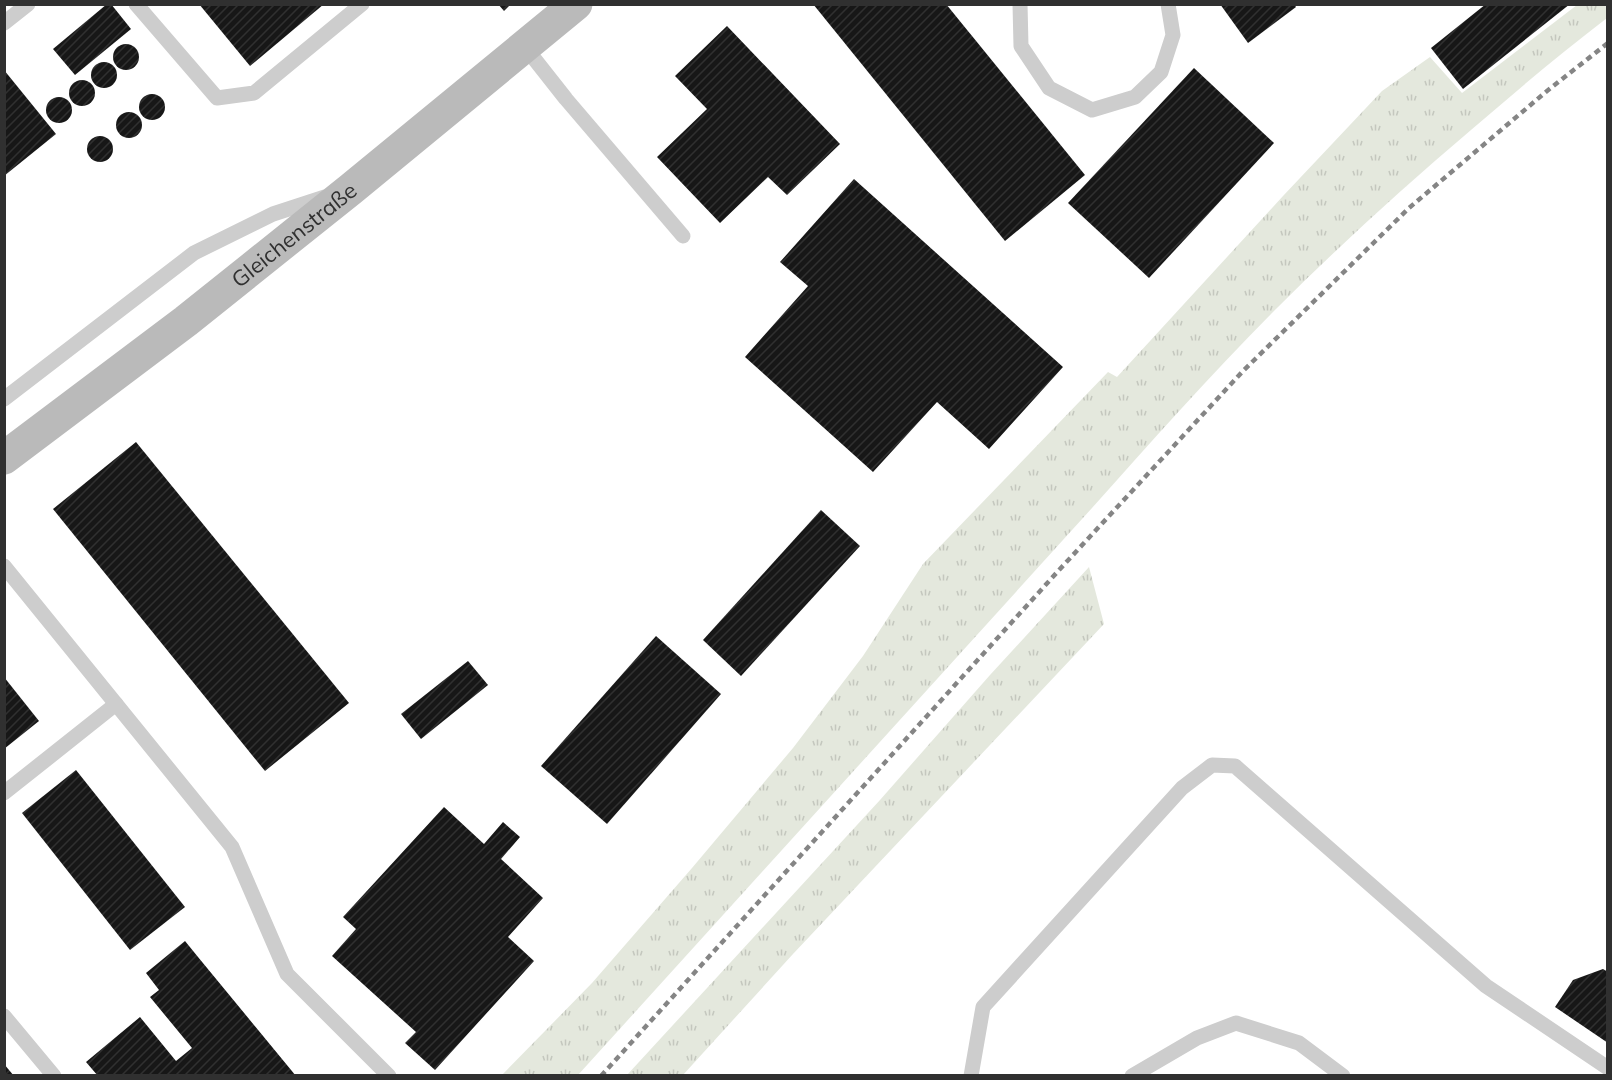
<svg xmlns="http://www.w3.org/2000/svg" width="1612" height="1080" font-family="Mulish,sans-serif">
  <defs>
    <pattern id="grass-tufts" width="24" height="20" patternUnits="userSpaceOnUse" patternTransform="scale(1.5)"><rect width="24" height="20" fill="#e4e8dd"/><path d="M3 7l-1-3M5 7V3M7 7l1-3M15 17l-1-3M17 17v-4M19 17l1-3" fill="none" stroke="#c4c7be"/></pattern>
    <pattern id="building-hatch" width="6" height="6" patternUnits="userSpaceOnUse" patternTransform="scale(1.5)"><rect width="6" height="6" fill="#171717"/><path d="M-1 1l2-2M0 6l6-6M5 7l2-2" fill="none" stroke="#303030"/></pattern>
  </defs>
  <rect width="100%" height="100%" fill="#fff"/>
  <g fill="url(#grass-tufts)">
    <path d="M1577,5H1607V18C1560,54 1515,92 1471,130C1404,187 1339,246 1277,308C1213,372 1152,441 1092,508L578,1075H502L592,983L692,868L793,748L863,656L923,564L1108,372L1117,377L1283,196L1382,91L1430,57L1462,93Z"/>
    <path d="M1089,567L1104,624L793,954L683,1075H627L880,800L990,675Z"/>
  </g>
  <g fill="url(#building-hatch)">
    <path d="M107,4H111L131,29L75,75L53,49Z"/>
    <path d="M199,4H324L250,66Z"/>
    <path d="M498,4H511L504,11Z"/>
    <path d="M813,4H946L1085,175L1005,241Z"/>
    <path d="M1220,4H1294L1296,7L1248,43Z"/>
    <path d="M1486,4H1570L1463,89L1431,48Z"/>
    <path d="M727,26L840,144L787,195L768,177L720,223L657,157L707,109L675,76Z"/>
    <circle cx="126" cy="57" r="13"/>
    <circle cx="104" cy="75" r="13"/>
    <path d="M1194,68L1274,143L1149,278L1068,203Z"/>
    <path d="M4,70L56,134L4,176Z"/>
    <circle cx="82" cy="93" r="13"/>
    <circle cx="152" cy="107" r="13"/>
    <circle cx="59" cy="110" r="13"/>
    <circle cx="129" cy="125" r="13"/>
    <circle cx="100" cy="149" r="13"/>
    <path d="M854,179L1063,367L989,449L937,402L873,472L745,357L808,286L780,262Z"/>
    <path d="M136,442L349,703L265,771L53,509Z"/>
    <path d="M821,510L860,546L741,676L703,640Z"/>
    <path d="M656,636L721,694L607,824L541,766Z"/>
    <path d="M468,661L488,685L421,739L401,714Z"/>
    <path d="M4,677L39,721L4,749Z"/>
    <path d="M76,770L185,907L130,950L22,813Z"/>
    <path d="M444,807L484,844L503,822L520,837L501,859L543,898L508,937L534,961L435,1070L405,1043L416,1032L332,956L356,929L343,917Z"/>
    <path d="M185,941L198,957L296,1076H98L86,1062L140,1017L176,1061L192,1048L150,997L159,990L146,973Z"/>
    <path d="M1603,969L1608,972V1043L1555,1007L1573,980Z"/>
    <path d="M4,1064L14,1076H4Z"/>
  </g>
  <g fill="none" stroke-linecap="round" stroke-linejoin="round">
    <g stroke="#cdcdcd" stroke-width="15">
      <path d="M136,4L217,98L254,93L362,4"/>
      <path d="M1020,4L1021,46L1049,88L1092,110L1135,97L1161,72L1173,35L1168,4"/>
      <path d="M4,23L28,4"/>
      <path d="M525,47L566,99L683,236"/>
      <path d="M4,399L194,253L273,214L325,197"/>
      <path d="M4,566L232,847L287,974L389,1076"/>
      <path d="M4,793L116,704"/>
      <path d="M4,1016L54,1076"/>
      <path d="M971,1076L983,1007L1182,788L1212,765L1235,766L1486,986L1608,1068"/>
      <path d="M1132,1076L1197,1038L1236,1023L1299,1043L1343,1076"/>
    </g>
    <path stroke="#bababa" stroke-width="33" id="s1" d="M4,458L186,321L351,189L576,4"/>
    <path stroke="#858585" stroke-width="4.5" stroke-dasharray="6 4.5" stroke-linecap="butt" d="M601,1076L1060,569L1243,371L1409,208L1547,91L1608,43"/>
  </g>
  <g text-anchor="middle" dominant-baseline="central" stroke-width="6" stroke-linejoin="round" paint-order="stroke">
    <g font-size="22" fill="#303030" stroke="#fff">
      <text stroke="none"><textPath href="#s1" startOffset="366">Gleichenstraße</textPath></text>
    </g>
  </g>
  <rect width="1612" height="1080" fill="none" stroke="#303030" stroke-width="12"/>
</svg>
